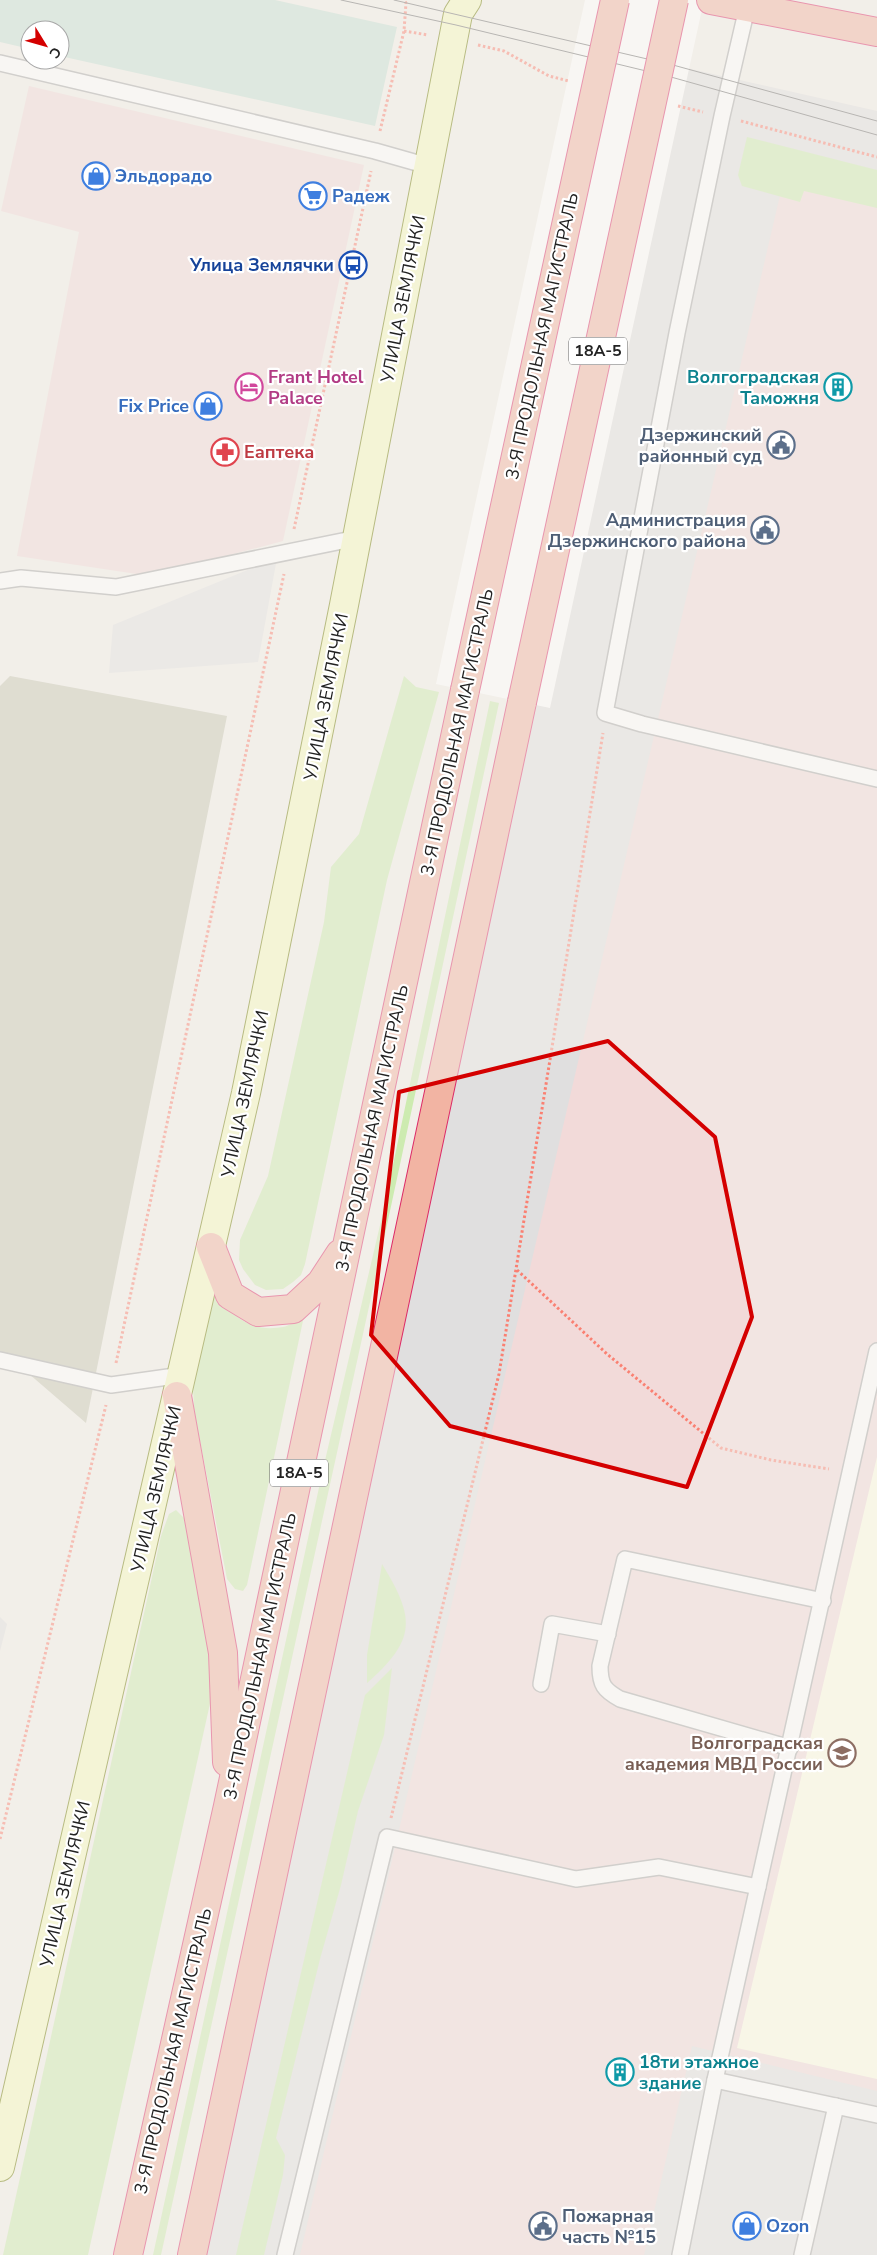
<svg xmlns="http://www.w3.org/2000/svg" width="877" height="2255" font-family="'Nunito Sans',sans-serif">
  <rect width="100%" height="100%" fill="#f2efe9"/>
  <g fill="#e0dfdf">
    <path d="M673,65L877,111V2255H190Z"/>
    <path d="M0,1617L7,1624L0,1651Z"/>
  </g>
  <g fill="#f2dad9">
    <path d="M29,86L364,165L283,541L150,576L17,556L79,232L1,211Z"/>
    <path d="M785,174L877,197V2091L692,2046L644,2255H300Z"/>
  </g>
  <path fill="#ffffe5" d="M877,1457V2079L737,2048Z"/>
  <path fill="#c7c7b4" d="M10,676L227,716L86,1423L21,1367L0,1360V686Z"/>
  <g fill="#cdebb0">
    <path d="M747,137L877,170V208L804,191L800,202L742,186L738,175Z"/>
    <path d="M404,676L416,687L439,692L387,880L305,1264L301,1275L293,1282L283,1289L266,1290L255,1285L243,1269L239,1260L240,1240L268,1176L324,922L331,867L359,834Z"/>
    <path d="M490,701L499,703L390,1211L161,2255H153L323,1469L384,1208Z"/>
    <path d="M215,1290C231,1315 249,1333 283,1327C289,1326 297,1320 304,1316L247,1585L243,1591L235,1589L227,1579L194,1410L193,1386Z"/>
    <path d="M176,1510L184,1518L213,1657V1690L88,2255H3L161,1536L169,1514Z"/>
    <path d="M382,1564C415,1618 417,1639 367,1683V1655Z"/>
    <path d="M392,1668L384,1735L358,1811L341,1885L320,1959L276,2138L285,2155L283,2175L264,2255H236L365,1695Z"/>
  </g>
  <path fill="#c6e0d4" d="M0,0H275L397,27L375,126L60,56V30H30V49L0,42Z"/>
  <path fill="#e2e2e2" d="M277,558L258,662L109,673L113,625Z"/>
  <path fill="#fff" d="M585,0H704L550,708L436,684Z"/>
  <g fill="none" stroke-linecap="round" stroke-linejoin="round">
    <g stroke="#a9a9a9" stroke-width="18">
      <g id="service">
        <path d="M747,8L722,116L677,333L605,713L642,724L877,779"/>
        <path d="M0,63L375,151L428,166"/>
        <path d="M0,581L21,578L116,587L357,538"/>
        <path d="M0,1360L111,1385L182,1375"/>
        <path d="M541,1684L552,1624L608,1634"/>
        <path d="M790,1748L620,1699C604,1690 600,1685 600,1666L625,1559L823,1601"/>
        <path d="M715,2080L877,2115"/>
        <path d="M285,2255L387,1837L576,1879L659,1867L758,1887"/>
        <path d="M680,2255L715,2080L877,1351"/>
        <path d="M802,2255L836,2106"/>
      </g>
    </g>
    <g stroke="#707d05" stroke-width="30">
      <path id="secondary" d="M0,2167L246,1093L344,605L458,14L467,0"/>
    </g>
    <g stroke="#dc2a67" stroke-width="30">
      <g id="trunk">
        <path d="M711,0L877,32"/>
        <path d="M211,1247L230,1295L258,1312L293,1309L321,1283L340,1254"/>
        <path d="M177,1396L223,1653L227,1762"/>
        <path d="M128,2255L228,1806L465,690"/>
        <path d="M192,2255L522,702"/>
      </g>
    </g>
    <g stroke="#fa8072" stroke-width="3" stroke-dasharray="2.5 2.5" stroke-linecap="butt">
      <path d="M404,31L428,35"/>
      <path d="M478,45L504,51L549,76L569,81"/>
      <path d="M678,106L703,112"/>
      <path d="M741,121L877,157"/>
      <path d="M380,131L404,31L406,3L404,0"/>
      <path d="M294,529L371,171"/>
      <path d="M517,1270L607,1354L721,1448L771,1460L829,1469"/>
      <path d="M116,1363L284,574"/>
      <path d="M391,1818L499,1374L603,733"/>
      <path d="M0,1839L106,1405"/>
    </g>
    <use href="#service" stroke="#fff" stroke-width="15"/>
    <use href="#secondary" stroke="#f7fabf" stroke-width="28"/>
    <use href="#trunk" stroke="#f2b4a3" stroke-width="28"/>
    <g stroke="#707070" stroke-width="1">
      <path d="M341,0L456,25L671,77L877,135"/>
      <path d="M394,0L673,65L877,121"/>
    </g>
    <g stroke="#dc2a67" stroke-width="30" stroke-linecap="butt">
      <g id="trunk-bridge">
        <path d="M465,690L615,0"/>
        <path d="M522,702L674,0"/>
      </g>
    </g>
    <use href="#trunk-bridge" stroke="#f2b4a3" stroke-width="28"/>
  </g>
  <path d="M0 0H877V2255H0ZM608,1041L715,1137L752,1317L687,1487L450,1426L371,1335L399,1092Z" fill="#f2efe9" fill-opacity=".55" fill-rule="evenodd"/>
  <path fill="none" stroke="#d40000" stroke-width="4" stroke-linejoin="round" d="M608,1041L715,1137L752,1317L687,1487L450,1426L371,1335L399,1092Z"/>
  <defs>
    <g id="shop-ring" transform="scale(1.4375)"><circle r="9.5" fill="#fff" stroke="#3f7fe0" stroke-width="1.5"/><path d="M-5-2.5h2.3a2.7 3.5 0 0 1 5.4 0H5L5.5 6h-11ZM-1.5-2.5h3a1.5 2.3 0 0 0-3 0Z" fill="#3f7fe0"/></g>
    <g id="supermarket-ring" transform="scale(1.4375)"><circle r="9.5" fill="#fff" stroke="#3f7fe0" stroke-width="1.5"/><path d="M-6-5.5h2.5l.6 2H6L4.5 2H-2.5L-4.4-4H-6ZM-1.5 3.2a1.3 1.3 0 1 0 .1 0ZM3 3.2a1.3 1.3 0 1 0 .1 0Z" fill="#3f7fe0"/></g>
    <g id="bus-ring" transform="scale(1.4375)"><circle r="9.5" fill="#fff" stroke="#1a4fb4" stroke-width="1.5"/><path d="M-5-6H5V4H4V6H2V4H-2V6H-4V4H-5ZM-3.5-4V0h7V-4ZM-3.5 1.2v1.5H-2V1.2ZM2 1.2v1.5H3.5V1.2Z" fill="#1a4fb4"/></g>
    <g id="hotel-ring" transform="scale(1.4375)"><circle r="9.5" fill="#fff" stroke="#d1479c" stroke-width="1.5"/><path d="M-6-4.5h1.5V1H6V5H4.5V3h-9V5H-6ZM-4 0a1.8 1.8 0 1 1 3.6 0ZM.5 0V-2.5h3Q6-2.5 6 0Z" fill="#d1479c"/></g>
    <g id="building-ring" transform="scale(1.4375)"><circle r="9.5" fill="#fff" stroke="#0f9aa8" stroke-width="1.5"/><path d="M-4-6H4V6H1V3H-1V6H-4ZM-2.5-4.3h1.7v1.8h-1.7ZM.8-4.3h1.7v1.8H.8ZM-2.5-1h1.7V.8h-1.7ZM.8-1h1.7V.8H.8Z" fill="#0f9aa8"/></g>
    <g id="civic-ring" transform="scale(1.4375)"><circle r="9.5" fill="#fff" stroke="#5c6f8a" stroke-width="1.5"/><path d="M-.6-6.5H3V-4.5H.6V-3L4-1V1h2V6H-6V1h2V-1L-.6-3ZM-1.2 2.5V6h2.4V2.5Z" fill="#5c6f8a"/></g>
    <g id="pharmacy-ring" transform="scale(1.4375)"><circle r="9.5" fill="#fff" stroke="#e0444e" stroke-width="1.5"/><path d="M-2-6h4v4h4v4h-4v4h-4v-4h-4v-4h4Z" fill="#e0444e"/></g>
    <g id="university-ring" transform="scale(1.4375)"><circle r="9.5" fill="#fff" stroke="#8d6e63" stroke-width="1.5"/><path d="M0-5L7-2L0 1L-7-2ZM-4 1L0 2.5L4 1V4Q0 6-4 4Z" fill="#8d6e63"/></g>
  </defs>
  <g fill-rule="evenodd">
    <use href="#shop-ring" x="96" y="176"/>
    <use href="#supermarket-ring" x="313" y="196"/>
    <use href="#bus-ring" x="353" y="265"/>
    <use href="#hotel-ring" x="249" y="387"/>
    <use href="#building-ring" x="838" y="387"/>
    <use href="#shop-ring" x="208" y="406"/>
    <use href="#civic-ring" x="781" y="445"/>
    <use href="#pharmacy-ring" x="225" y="452"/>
    <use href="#civic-ring" x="765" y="530"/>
    <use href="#university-ring" x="842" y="1753"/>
    <use href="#building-ring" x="620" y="2072"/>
    <use href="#civic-ring" x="543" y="2226"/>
    <use href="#shop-ring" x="747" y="2226"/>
  </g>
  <g text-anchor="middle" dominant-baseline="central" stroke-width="4.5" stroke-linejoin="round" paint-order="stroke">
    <g fill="#fff" stroke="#646464" stroke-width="1">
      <rect x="569" y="337.5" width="58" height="27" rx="4"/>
      <rect x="270" y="1459.5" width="58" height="27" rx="4"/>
    </g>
    <g font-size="16" font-weight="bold" fill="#222">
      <text x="598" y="351">18А-5</text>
      <text x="299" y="1473">18А-5</text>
    </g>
    <g font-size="18" font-weight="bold" fill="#366cbe" stroke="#fff" text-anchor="start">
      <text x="115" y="176">Эльдорадо</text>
      <text x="332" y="196">Радеж</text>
      <text x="189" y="406" text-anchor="end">Fix Price</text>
      <text x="766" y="2226">Ozon</text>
    </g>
    <g font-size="18" font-weight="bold" fill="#164399" stroke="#fff" text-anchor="end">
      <text x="334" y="265">Улица Землячки</text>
    </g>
    <g font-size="18" fill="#222" stroke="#fff">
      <text transform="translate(403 299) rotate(-79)">УЛИЦА ЗЕМЛЯЧКИ</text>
      <text transform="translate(542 336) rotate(-78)">3-Я ПРОДОЛЬНАЯ МАГИСТРАЛЬ</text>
      <text transform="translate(326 697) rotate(-79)">УЛИЦА ЗЕМЛЯЧКИ</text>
      <text transform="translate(457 732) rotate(-78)">3-Я ПРОДОЛЬНАЯ МАГИСТРАЛЬ</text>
      <text transform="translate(245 1094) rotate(-78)">УЛИЦА ЗЕМЛЯЧКИ</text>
      <text transform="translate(372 1128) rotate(-78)">3-Я ПРОДОЛЬНАЯ МАГИСТРАЛЬ</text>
      <text transform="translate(156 1489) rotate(-77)">УЛИЦА ЗЕМЛЯЧКИ</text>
      <text transform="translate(260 1656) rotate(-78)">3-Я ПРОДОЛЬНАЯ МАГИСТРАЛЬ</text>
      <text transform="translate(65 1884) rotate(-77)">УЛИЦА ЗЕМЛЯЧКИ</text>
      <text transform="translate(173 2051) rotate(-77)">3-Я ПРОДОЛЬНАЯ МАГИСТРАЛЬ</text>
    </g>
    <g font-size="18" font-weight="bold" fill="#b23c85" stroke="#fff" text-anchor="start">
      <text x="268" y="377">Frant Hotel<tspan x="268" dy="21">Palace</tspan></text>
    </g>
    <g font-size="18" font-weight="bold" fill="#0d838f" stroke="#fff" text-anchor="end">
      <text x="819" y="377">Волгоградская<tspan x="819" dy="21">Таможня</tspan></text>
      <text x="639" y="2062" text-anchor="start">18ти этажное<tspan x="639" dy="21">здание</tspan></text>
    </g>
    <g font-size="18" font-weight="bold" fill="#4e5e75" stroke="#fff" text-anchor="end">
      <text x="762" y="435">Дзержинский<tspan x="762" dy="21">районный суд</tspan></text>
      <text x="746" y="520">Администрация<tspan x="746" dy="21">Дзержинского района</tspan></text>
      <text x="562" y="2216" text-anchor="start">Пожарная<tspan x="562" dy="21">часть №15</tspan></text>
    </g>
    <g font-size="18" font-weight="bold" fill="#be3a42" stroke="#fff" text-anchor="start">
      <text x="244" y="452">Еаптека</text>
    </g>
    <g font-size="18" font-weight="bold" fill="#785e54" stroke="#fff" text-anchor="end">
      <text x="823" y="1743">Волгоградская<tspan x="823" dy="21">академия МВД России</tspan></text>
    </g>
  </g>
  <g transform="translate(45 45) rotate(127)"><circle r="24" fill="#ffffff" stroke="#a7a7a7"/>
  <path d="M0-4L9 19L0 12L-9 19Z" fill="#d40000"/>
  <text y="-8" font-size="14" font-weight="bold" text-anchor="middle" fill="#222222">С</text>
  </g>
</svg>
